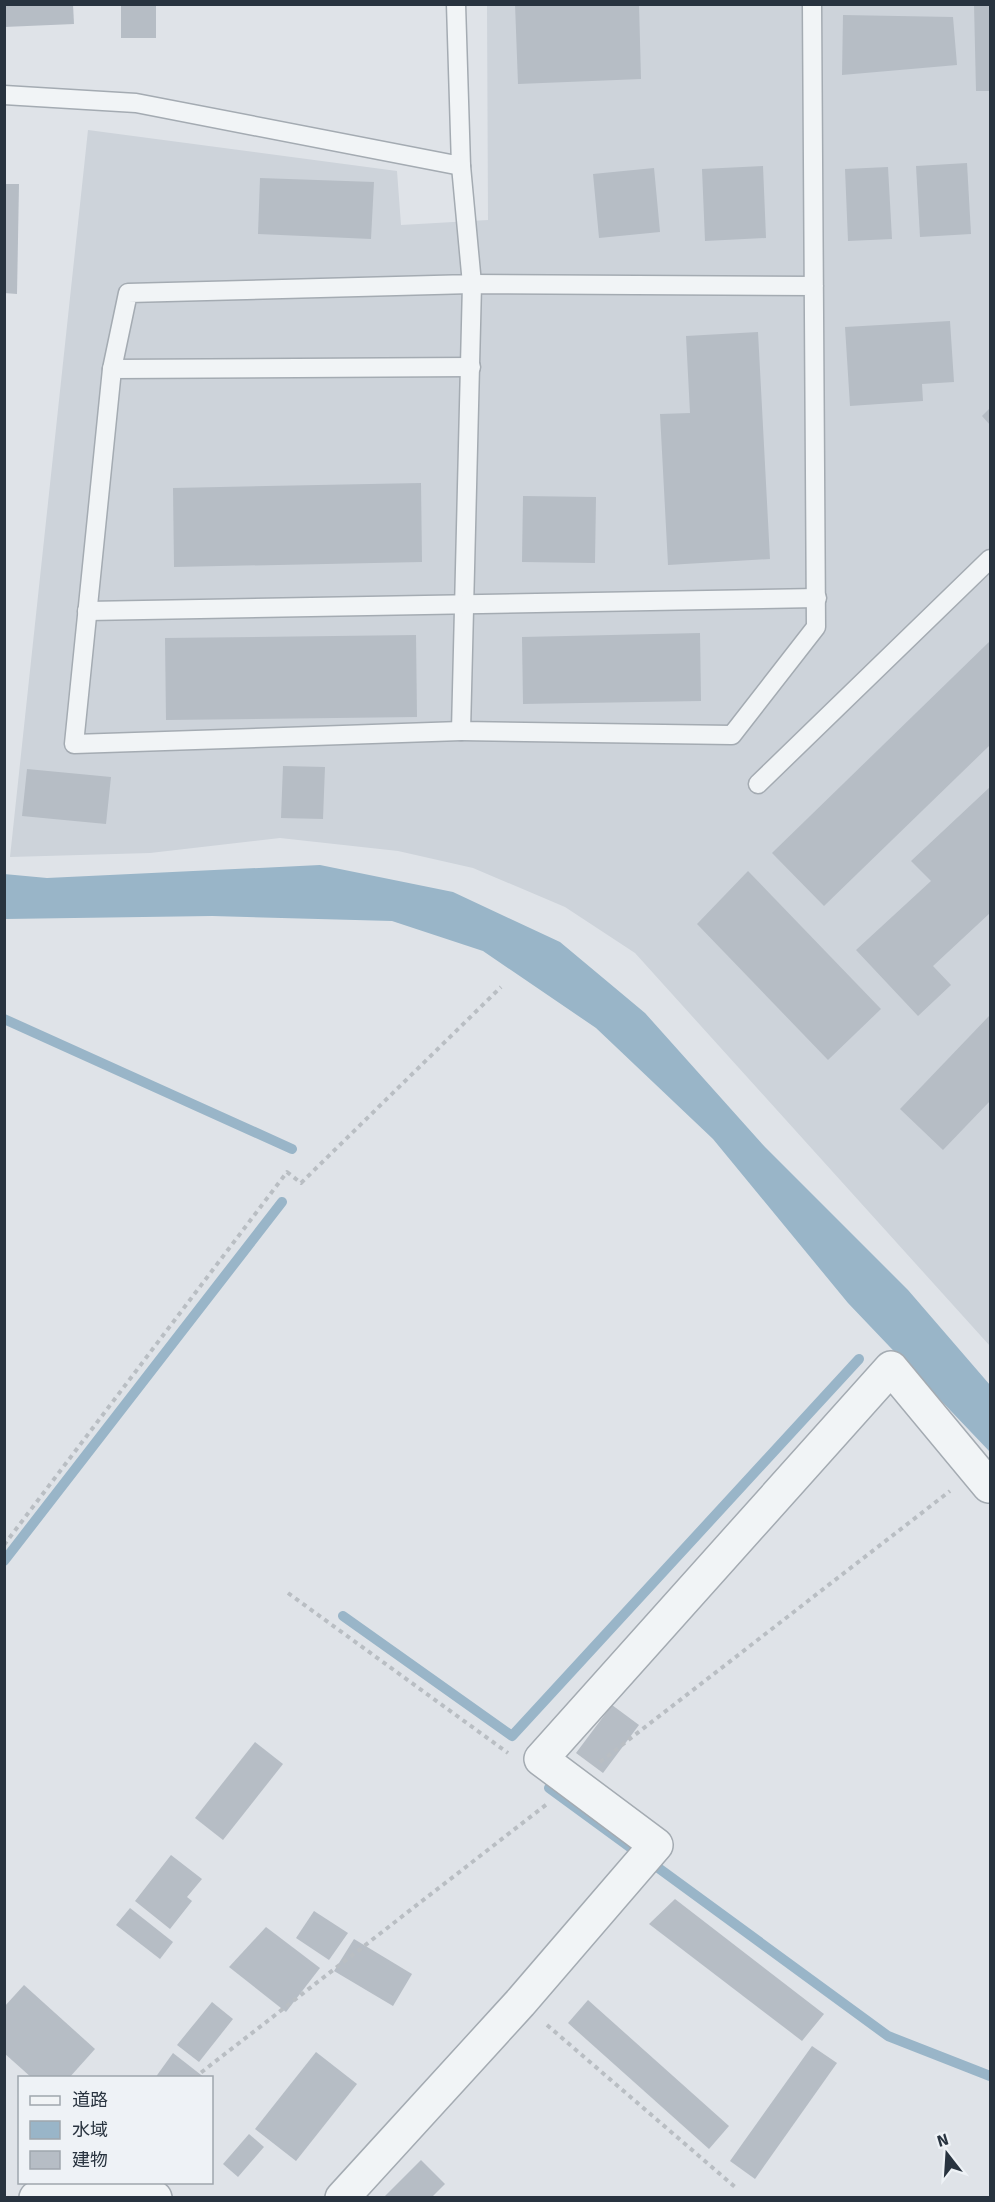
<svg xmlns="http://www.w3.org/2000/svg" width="995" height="2202" font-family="Signika,'Noto Sans JP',sans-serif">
  <rect width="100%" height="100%" fill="#dfe3e8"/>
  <path fill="#cdd3da" d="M487,5H990V1346L635,953L565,907L473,868L398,851L280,838L150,853L10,857L88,130L397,171L401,225L488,220Z"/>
  <path fill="#99b5c8" d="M320,865L453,892L560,942L645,1013L765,1147L908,1290L990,1385V1452L848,1303L713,1139L596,1028L483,951L392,921L212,916L5,919L4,874L47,878Z"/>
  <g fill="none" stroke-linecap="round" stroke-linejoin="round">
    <g stroke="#99b5c8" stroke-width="10">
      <path d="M4,1019L292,1149"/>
      <path d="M4,1561L282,1202"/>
      <path d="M343,1616L512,1736L859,1359"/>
      <path d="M549,1788L888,2036L990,2076"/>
    </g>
  </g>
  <g fill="#b6bdc5">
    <path d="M4,4H73L74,24L4,27Z"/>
    <rect x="121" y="4" width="35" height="34"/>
    <path d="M515,4H639L641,79L518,84Z"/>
    <path d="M974,4H990V91H976Z"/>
    <path d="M843,15L953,17L957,65L842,75Z"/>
    <path d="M967,163L971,234L920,237L916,166Z"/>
    <path d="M763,166L766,238L705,241L702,169Z"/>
    <path d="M888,167L892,239L848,241L845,169Z"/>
    <path d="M654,168L660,232L599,238L593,174Z"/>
    <path d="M260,178L374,182L371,239L258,234Z"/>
    <path d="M4,184H19L17,294L4,293Z"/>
    <path d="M950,321L954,382L922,384L923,401L850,406L845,327Z"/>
    <path d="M758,332L770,559L668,565L660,414L690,413L686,336Z"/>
    <path d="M990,408V425L982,416Z"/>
    <path d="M421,483L422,562L174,567L173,488Z"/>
    <path d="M523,496L596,497L595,563L522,562Z"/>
    <path d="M700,633L701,701L523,704L522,637Z"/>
    <path d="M416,635L417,717L166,720L165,638Z"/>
    <path d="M990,641V745L824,906L772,853Z"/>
    <path d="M283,766L325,767L323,819L281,818Z"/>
    <path d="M27,769L111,777L106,824L22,816Z"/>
    <path d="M990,787V913L933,966L951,985L918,1016L856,950L931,881L911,861Z"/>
    <path d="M748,871L881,1009L828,1060L697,924Z"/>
    <path d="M990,1015V1101L943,1150L900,1109Z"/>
    <path d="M612,1705L639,1725L603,1773L576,1753Z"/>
    <path d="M255,1742L283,1764L223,1840L195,1818Z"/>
    <path d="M171,1855L202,1879L187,1897L192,1901L170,1929L135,1901Z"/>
    <path d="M675,1899L824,2014L802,2041L649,1924Z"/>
    <path d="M130,1908L173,1942L160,1959L116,1925Z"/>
    <path d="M314,1911L348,1933L329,1960L296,1938Z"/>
    <path d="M266,1927L320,1968L286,2012L229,1967Z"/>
    <path d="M354,1939L412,1974L393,2006L334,1971Z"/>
    <path d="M24,1985L95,2049L69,2078H32L4,2053V2007Z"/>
    <path d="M588,2000L729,2126L709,2149L568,2023Z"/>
    <path d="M212,2002L233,2019L199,2062L177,2045Z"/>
    <path d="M812,2046L837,2063L755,2179L730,2161Z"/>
    <path d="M316,2052L357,2084L296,2161L255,2129Z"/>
    <path d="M173,2053L205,2078H155Z"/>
    <path d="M249,2134L264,2147L238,2177L223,2164Z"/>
    <path d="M421,2160L445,2184L431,2198H383Z"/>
  </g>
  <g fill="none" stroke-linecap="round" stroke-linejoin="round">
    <g stroke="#a4abb2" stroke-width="21">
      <g id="lane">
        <path d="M812,4L816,627L732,735L461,731L472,284L814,286"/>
        <path d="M4,95L136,103L461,166L456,4"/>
        <path d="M112,369L128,293L472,284L461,166"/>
        <path d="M87,611L817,598"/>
        <path d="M461,731L74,744L112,369L471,367"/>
        <path d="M758,784L990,559"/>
      </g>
    </g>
    <g stroke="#a4abb2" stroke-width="36">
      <g id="street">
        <path d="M36,2198C72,2185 119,2189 155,2198"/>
        <path d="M342,2198L520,2003L656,1845L541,1759L891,1368L989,1486"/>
      </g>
    </g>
    <g stroke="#b9bec3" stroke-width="4" stroke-dasharray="4.5 4.5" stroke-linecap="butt">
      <path d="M4,1545L287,1172L301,1183L501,987"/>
      <path d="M288,1593L508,1753"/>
      <path d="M600,1762L950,1491"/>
      <path d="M547,2025L735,2187"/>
      <path d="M194,2078L547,1804"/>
    </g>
    <use href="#lane" stroke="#f1f4f6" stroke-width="18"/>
    <use href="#street" stroke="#f1f4f6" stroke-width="33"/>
  </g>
  <rect width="995" height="2202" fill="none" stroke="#28333f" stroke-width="12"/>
  <rect x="18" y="2076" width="195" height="108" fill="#eef2f6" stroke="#9fa6ad" stroke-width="1.5"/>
  <rect x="30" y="2096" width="30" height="9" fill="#f1f4f6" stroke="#9fa6ad" stroke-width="1.5"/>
  <text x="72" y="2106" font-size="18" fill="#28333f">道路</text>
  <rect x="30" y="2121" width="30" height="18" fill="#99b5c8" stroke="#9fa6ad" stroke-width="1.5"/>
  <text x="72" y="2136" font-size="18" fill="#28333f">水域</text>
  <rect x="30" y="2151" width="30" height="18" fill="#b6bdc5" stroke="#9fa6ad" stroke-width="1.5"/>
  <text x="72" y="2166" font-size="18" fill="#28333f">建物</text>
  <g transform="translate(947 2154) rotate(343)" stroke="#eef2f6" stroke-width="4.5" paint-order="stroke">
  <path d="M0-4.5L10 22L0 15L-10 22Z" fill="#28333f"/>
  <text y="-9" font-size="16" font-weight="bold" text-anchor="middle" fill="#28333f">N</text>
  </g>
</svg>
